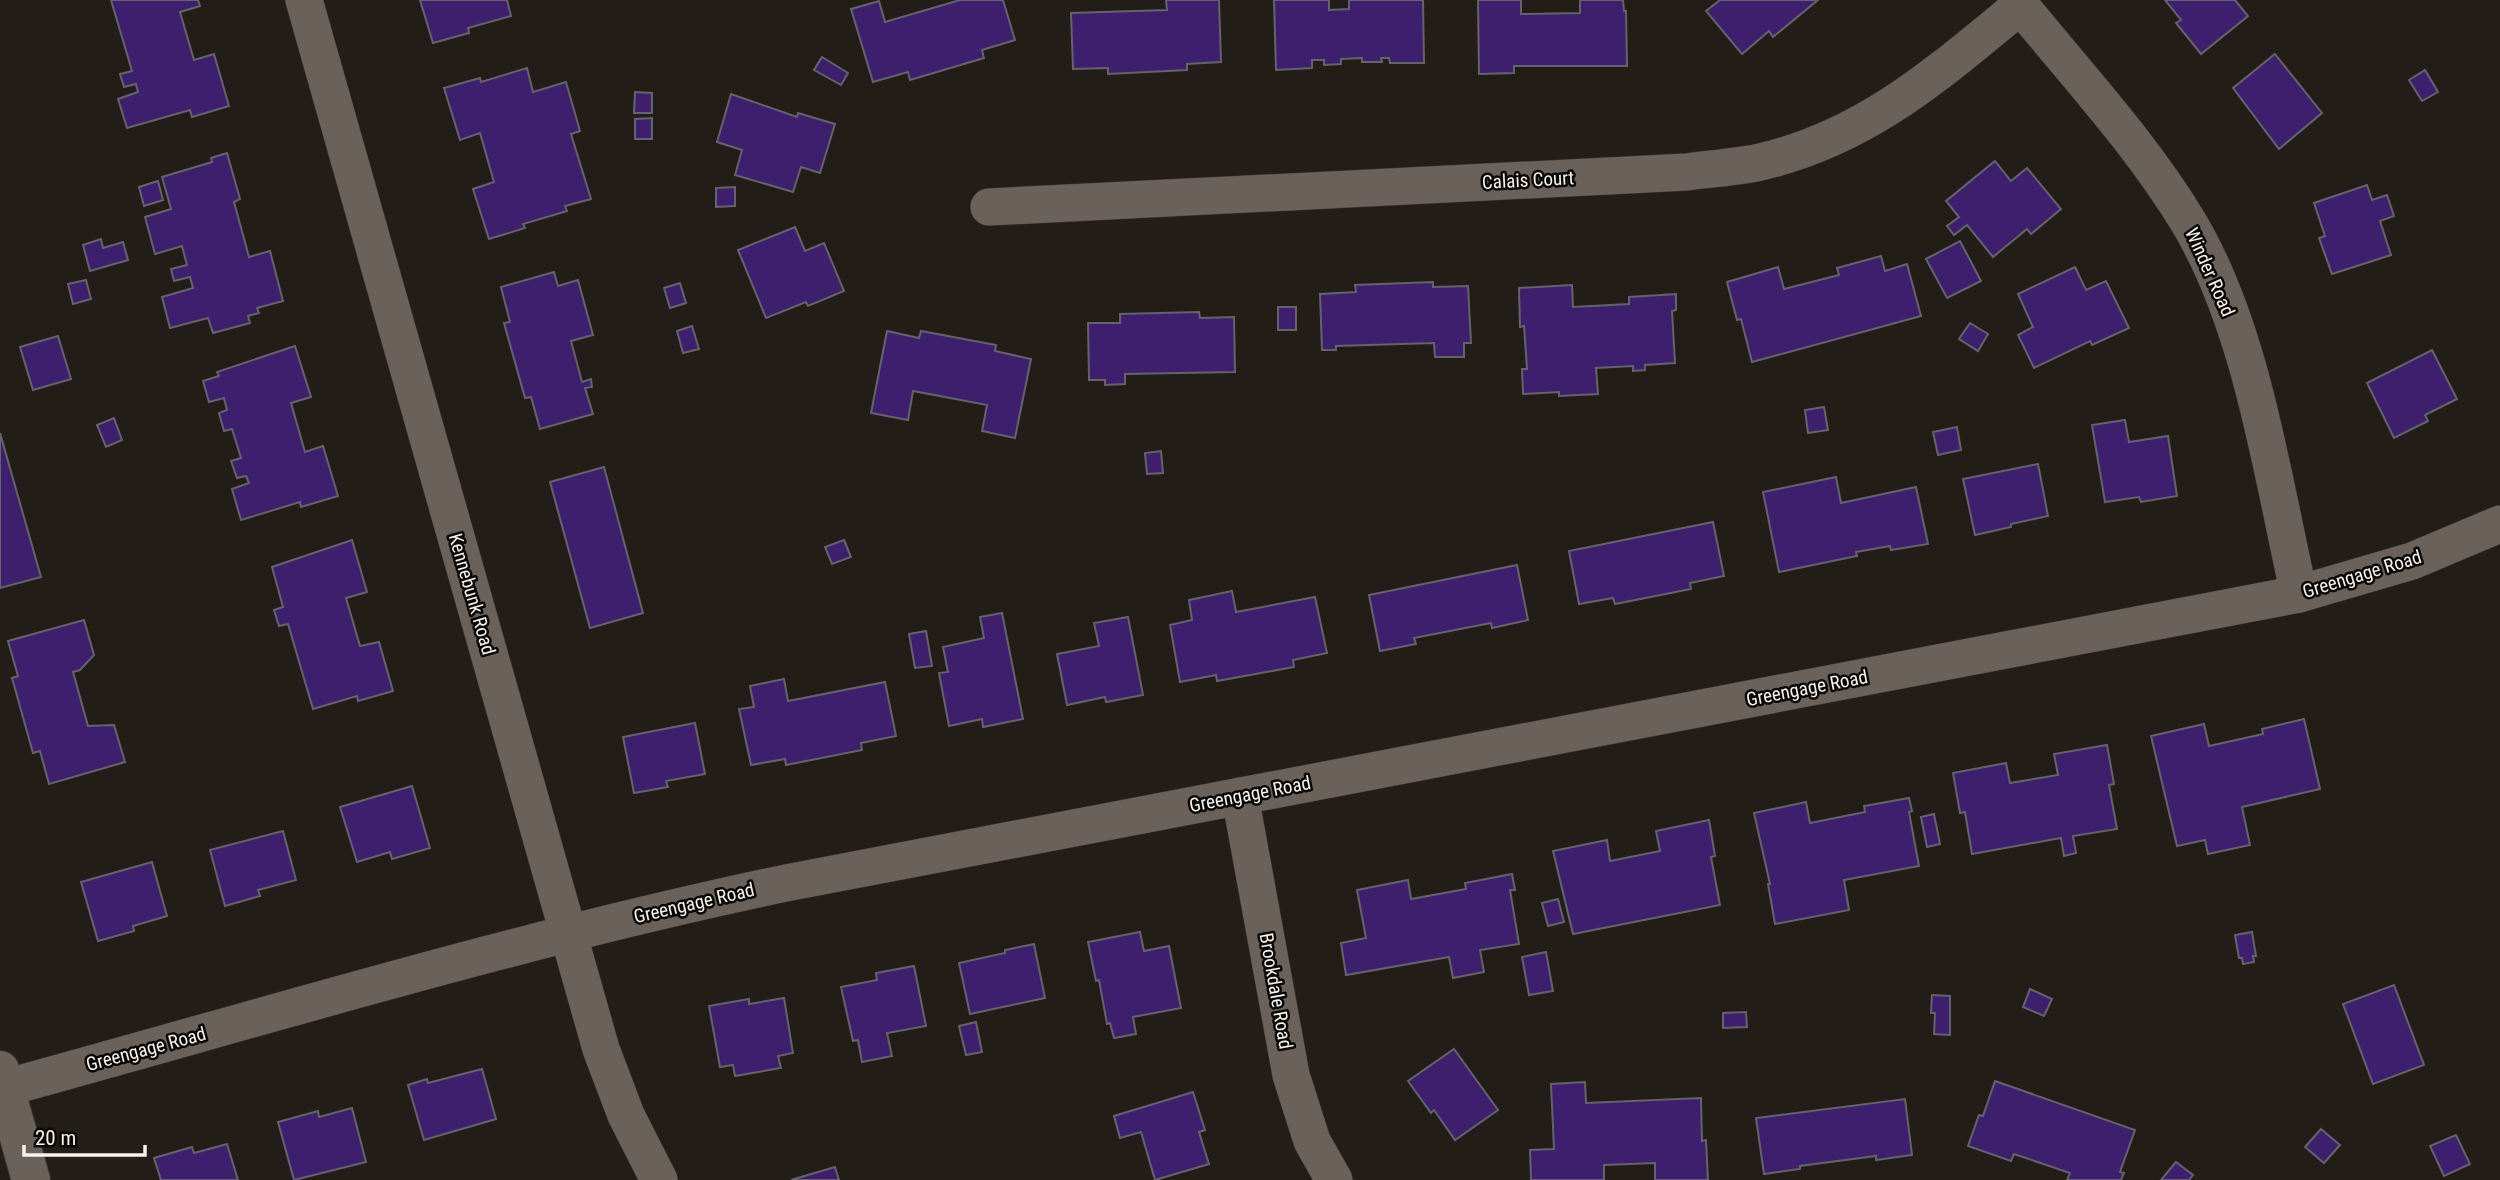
<svg xmlns="http://www.w3.org/2000/svg" width="2500" height="1180" font-family="'Roboto Condensed',sans-serif">
  <rect width="100%" height="100%" fill="#231d17"/>
  <g fill="#3e1f6e" stroke="#64626b" stroke-width="2">
    <path d="M111,0H198L200,6L180,12L194,60L214,54L229,106L192,117L190,110L127,128L118,99L138,92L136,84L124,87L120,74L132,71Z"/>
    <path d="M420,0H507L511,16L468,28L469,33L433,43Z"/>
    <path d="M960,0H1003L1015,40L982,50L984,58L910,80L908,72L873,82L851,9L879,1L885,22Z"/>
    <path d="M1166,0H1219L1221,62L1187,64V70L1108,74V68L1073,69L1071,13L1167,10Z"/>
    <path d="M1274,0H1329V10L1349,9V0H1423L1424,63H1390L1389,58H1381L1382,62H1362V58L1341,59V64L1324,65V60H1312V68L1276,70Z"/>
    <path d="M1478,0H1521V14L1580,13V0H1623L1624,11H1626L1627,66H1514V73L1479,74Z"/>
    <path d="M1720,0H1818L1773,37L1769,31L1742,54L1706,11Z"/>
    <path d="M2165,0H2235L2248,16L2201,54L2176,23L2181,20Z"/>
    <path d="M2275,54L2322,113L2279,149L2233,88Z"/>
    <path d="M822,57L848,73L841,85L814,70Z"/>
    <path d="M527,68L533,92L566,82L580,131L571,134L591,199L565,206L567,211L523,224L525,228L489,239L473,189L494,182L480,133L460,140L444,88L480,78L481,82Z"/>
    <path d="M2425,70L2438,92L2422,101L2409,80Z"/>
    <path d="M635,92L652,93V113H634Z"/>
    <path d="M731,94L797,117L798,113L835,124L820,173L801,167L793,192L735,175L742,150L717,142Z"/>
    <path d="M652,118V139H635V119Z"/>
    <path d="M227,153L240,199L234,202L249,257L270,251L283,301L257,308L259,313L248,316L250,323L213,333L208,318L170,328L162,297L193,288L190,277L174,281L171,269L187,265L182,246L155,254L145,217L171,209L162,177L212,162L211,158Z"/>
    <path d="M1995,161L2011,181L2027,168L2061,209L2031,234L2027,229L1993,257L1967,225L1954,235L1947,226L1959,217L1946,201Z"/>
    <path d="M158,181L163,200L144,206L139,187Z"/>
    <path d="M2367,185L2372,200L2387,195L2394,216L2380,221L2391,255L2332,274L2319,238L2325,236L2314,203Z"/>
    <path d="M735,187V206L716,207V188Z"/>
    <path d="M795,227L805,251L824,243L844,291L808,306L806,302L766,318L738,250Z"/>
    <path d="M101,239L103,248L123,242L128,260L90,271L83,245Z"/>
    <path d="M1960,241L1981,281L1947,298L1926,259Z"/>
    <path d="M1881,256L1885,271L1907,264L1921,316L1752,362L1741,319L1737,320L1727,282L1778,267L1784,289L1839,275L1837,268Z"/>
    <path d="M2075,267L2086,290L2106,281L2129,328L2092,345L2090,341L2034,368L2018,335L2033,327L2018,294Z"/>
    <path d="M554,272L558,286L578,280L593,335L571,341L582,382L591,379L592,387L585,388L593,414L540,429L531,397L525,398L504,323L510,322L501,287Z"/>
    <path d="M86,280L91,299L73,304L68,284Z"/>
    <path d="M1433,282V287L1468,286L1471,343H1464V357H1435L1434,343L1336,346V350H1322L1320,294L1356,292L1355,285Z"/>
    <path d="M680,283L686,303L670,308L664,288Z"/>
    <path d="M1572,285L1573,307L1629,304V297L1676,294V310L1672,311L1675,363L1645,365V370L1633,371V366L1596,368L1598,394L1559,396V392L1523,394L1522,369H1527L1524,326L1520,327L1519,288Z"/>
    <rect x="1278" y="307" width="18" height="23"/>
    <path d="M1199,312L1200,318L1234,317L1235,372L1125,374V384L1105,385V380H1089L1088,323H1120V314Z"/>
    <path d="M1970,323L1988,334L1978,351L1959,339Z"/>
    <path d="M692,326L699,349L683,353L677,331Z"/>
    <path d="M887,331L919,338L921,331L996,345L995,351L1031,359L1015,438L982,431L987,405L913,391L908,420L871,413Z"/>
    <path d="M58,336L71,379L33,390L20,347Z"/>
    <path d="M295,346L311,397L291,403L305,452L323,446L338,496L301,507L300,502L241,520L232,489L249,483L246,476L237,478L231,461L241,458L232,429L224,431L219,413L227,410L224,398L209,402L203,381L219,376L217,372Z"/>
    <path d="M2432,350L2457,399L2425,415L2428,421L2394,438L2367,383Z"/>
    <path d="M1824,407L1828,430L1808,433L1805,410Z"/>
    <path d="M114,418L122,440L106,447L97,425Z"/>
    <path d="M2125,420L2129,442L2168,436L2177,496L2141,502L2139,497L2105,502L2092,425Z"/>
    <path d="M1957,427L1961,450L1938,455L1933,432Z"/>
    <path d="M0,433L41,577L0,588Z"/>
    <path d="M1161,451L1163,473L1147,474L1145,453Z"/>
    <path d="M2038,464L2048,516L2011,524V527L1975,535L1963,479Z"/>
    <path d="M604,467L643,613L590,628L550,482Z"/>
    <path d="M1836,477L1841,503L1916,487L1928,544L1891,550L1890,546L1856,552L1857,556L1779,572L1763,492Z"/>
    <path d="M1713,522L1724,576L1690,583L1691,589L1615,604L1613,598L1579,604L1569,551Z"/>
    <path d="M352,540L367,592L346,598L360,646L379,642L393,691L358,701L357,696L313,709L288,624L279,626L274,610L283,607L272,567Z"/>
    <path d="M844,540L851,557L832,564L825,547Z"/>
    <path d="M1517,565L1528,620L1492,628L1491,623L1414,638L1416,644L1380,651L1369,595Z"/>
    <path d="M1232,591L1236,612L1315,597L1327,653L1293,660L1294,667L1217,681L1216,675L1180,682L1170,625L1192,620L1189,600Z"/>
    <path d="M1002,613L1023,719L983,727L982,719L949,726L939,673L948,672L943,647L984,638L980,617Z"/>
    <path d="M1128,617L1143,695L1106,702L1105,697L1067,705L1057,654L1099,646L1094,623Z"/>
    <path d="M84,620L94,655L80,670L73,672L88,726L114,725L125,762L49,784L40,751L33,753L12,678L18,676L8,641Z"/>
    <path d="M926,631L932,666L915,668L909,634Z"/>
    <path d="M784,679L788,701L885,682L896,736L861,743L862,750L786,765L785,759L751,765L739,709L754,707L750,686Z"/>
    <path d="M2304,719L2320,789L2242,807L2250,845L2208,854L2205,840L2177,846L2151,736L2204,724L2209,746L2263,734L2262,729Z"/>
    <path d="M695,723L705,774L666,781L668,787L634,793L623,737Z"/>
    <path d="M2107,745L2114,784L2109,785L2117,829L2073,836L2076,853L2064,856L2061,838L1972,854L1965,812L1960,813L1953,773L2006,763L2010,783L2058,775L2054,754Z"/>
    <path d="M412,786L430,848L392,859L390,852L357,862L340,807Z"/>
    <path d="M1909,798L1912,811L1909,812L1919,866L1844,880L1849,910L1775,924L1768,884H1770L1754,813L1806,802L1810,823L1865,812L1864,806Z"/>
    <path d="M1934,814L1940,844L1927,847L1921,817Z"/>
    <path d="M1709,820L1715,856L1711,857L1720,905L1573,934L1553,851L1607,840L1610,861L1660,851L1656,831Z"/>
    <path d="M283,831L296,880L258,890L260,896L225,906L210,850Z"/>
    <path d="M152,862L167,916L133,926L134,931L98,941L81,882Z"/>
    <path d="M1512,874L1515,890H1510L1519,944L1480,950L1484,972L1453,978L1449,957L1346,975L1341,943L1366,938L1357,890L1408,880L1411,899L1466,889L1465,883Z"/>
    <path d="M1558,899L1564,922L1548,926L1542,903Z"/>
    <path d="M1140,932L1144,951L1169,946L1181,1008L1133,1017L1136,1034L1114,1038L1110,1023L1107,1024L1099,980L1096,981L1088,942Z"/>
    <path d="M2252,932L2256,956H2253L2254,962L2243,964L2242,958H2239L2235,935Z"/>
    <path d="M1034,944L1045,998L970,1014L959,963L1005,953V950Z"/>
    <path d="M1546,952L1553,991L1529,995L1522,957Z"/>
    <path d="M914,966L926,1026L887,1033L892,1056L862,1062L858,1040L853,1041L841,987L877,980L876,973Z"/>
    <path d="M2394,985L2424,1065L2373,1084L2343,1004Z"/>
    <path d="M2030,989L2052,999L2044,1016L2023,1007Z"/>
    <path d="M1932,995L1950,996V1035L1934,1034L1935,1013H1931Z"/>
    <path d="M784,998L793,1053L778,1056L781,1068L735,1076L733,1065L720,1067L709,1006L749,999V1004Z"/>
    <path d="M1746,1012L1747,1027L1723,1028V1013Z"/>
    <path d="M976,1022L982,1052L966,1055L959,1026Z"/>
    <path d="M1454,1049L1498,1110L1455,1140L1434,1110L1431,1113L1408,1081Z"/>
    <path d="M482,1069L496,1119L424,1140L408,1085L427,1079L428,1083Z"/>
    <path d="M1995,1081L2135,1130L2120,1172L2124,1173L2121,1180H2067L2070,1173L2014,1154L2011,1161L1968,1146L1979,1115L1983,1116Z"/>
    <path d="M1585,1082L1586,1103L1701,1098L1702,1141L1706,1140L1708,1180H1655V1163L1604,1165V1180H1531L1530,1150L1554,1149L1551,1084Z"/>
    <path d="M1193,1092L1205,1130L1199,1132L1209,1164L1155,1180L1141,1132L1120,1138L1114,1116Z"/>
    <path d="M1905,1099L1912,1155L1876,1160V1156L1800,1166V1169L1764,1174L1756,1118Z"/>
    <path d="M352,1108L366,1162L294,1180L278,1122L318,1111L319,1117Z"/>
    <path d="M2321,1129L2340,1145L2324,1163L2305,1147Z"/>
    <path d="M2456,1135L2470,1164L2444,1176L2430,1146Z"/>
    <path d="M227,1144L238,1180H161L154,1158L192,1147L194,1153Z"/>
    <path d="M2176,1162L2193,1175L2189,1180H2161Z"/>
    <path d="M835,1167L839,1180H791Z"/>
  </g>
  <g fill="none" stroke-linecap="round" stroke-linejoin="round">
    <g stroke="#3b3633" stroke-width="38">
      <g id="street">
        <path d="M304,0L601,1049L626,1115L659,1180"/>
        <path d="M2016,0C2075,73 2140,142 2189,223C2252,329 2272,475 2299,594"/>
        <path d="M989,207L1687,172C1710,169 1734,167 1756,163C1865,139 1937,74 2020,6"/>
        <path d="M1240,796L1291,1075L1312,1141L1334,1180"/>
        <path d="M5,1088C264,1017 523,938 786,883L2299,594L2412,561L2500,524"/>
      </g>
    </g>
    <g stroke="#3b3633" stroke-width="40">
      <path id="secondary" d="M0,1070L31,1180"/>
    </g>
    <use href="#street" stroke="#69615a" stroke-width="37"/>
    <use href="#secondary" stroke="#69615a" stroke-width="38"/>
  </g>
  <g text-anchor="middle" dominant-baseline="central" stroke-width="5" stroke-linejoin="round" paint-order="stroke">
    <g font-size="19" fill="#f6f2ee" stroke="#0a0806">
      <text transform="translate(1528 180) rotate(-3)">Calais Court</text>
      <text transform="translate(2210 272) rotate(66)">Winder Road</text>
      <text transform="translate(2362 574) rotate(-17)">Greengage Road</text>
      <text transform="translate(472 594) rotate(74)">Kennebunk Road</text>
      <text transform="translate(1807 688) rotate(-11)">Greengage Road</text>
      <text transform="translate(1250 794) rotate(-11)">Greengage Road</text>
      <text transform="translate(694 903) rotate(-13)">Greengage Road</text>
      <text transform="translate(1276 991) rotate(80)">Brookdale Road</text>
      <text transform="translate(146 1049) rotate(-15)">Greengage Road</text>
    </g>
  </g>
  <path d="M24 1145v10h121v-10" fill="none" stroke="#f6f2ee" stroke-width="3.5"/>
  <text x="35" y="1145" font-size="21" fill="#f6f2ee" stroke="#0a0806" stroke-width="5" paint-order="stroke">20 m</text>
</svg>
